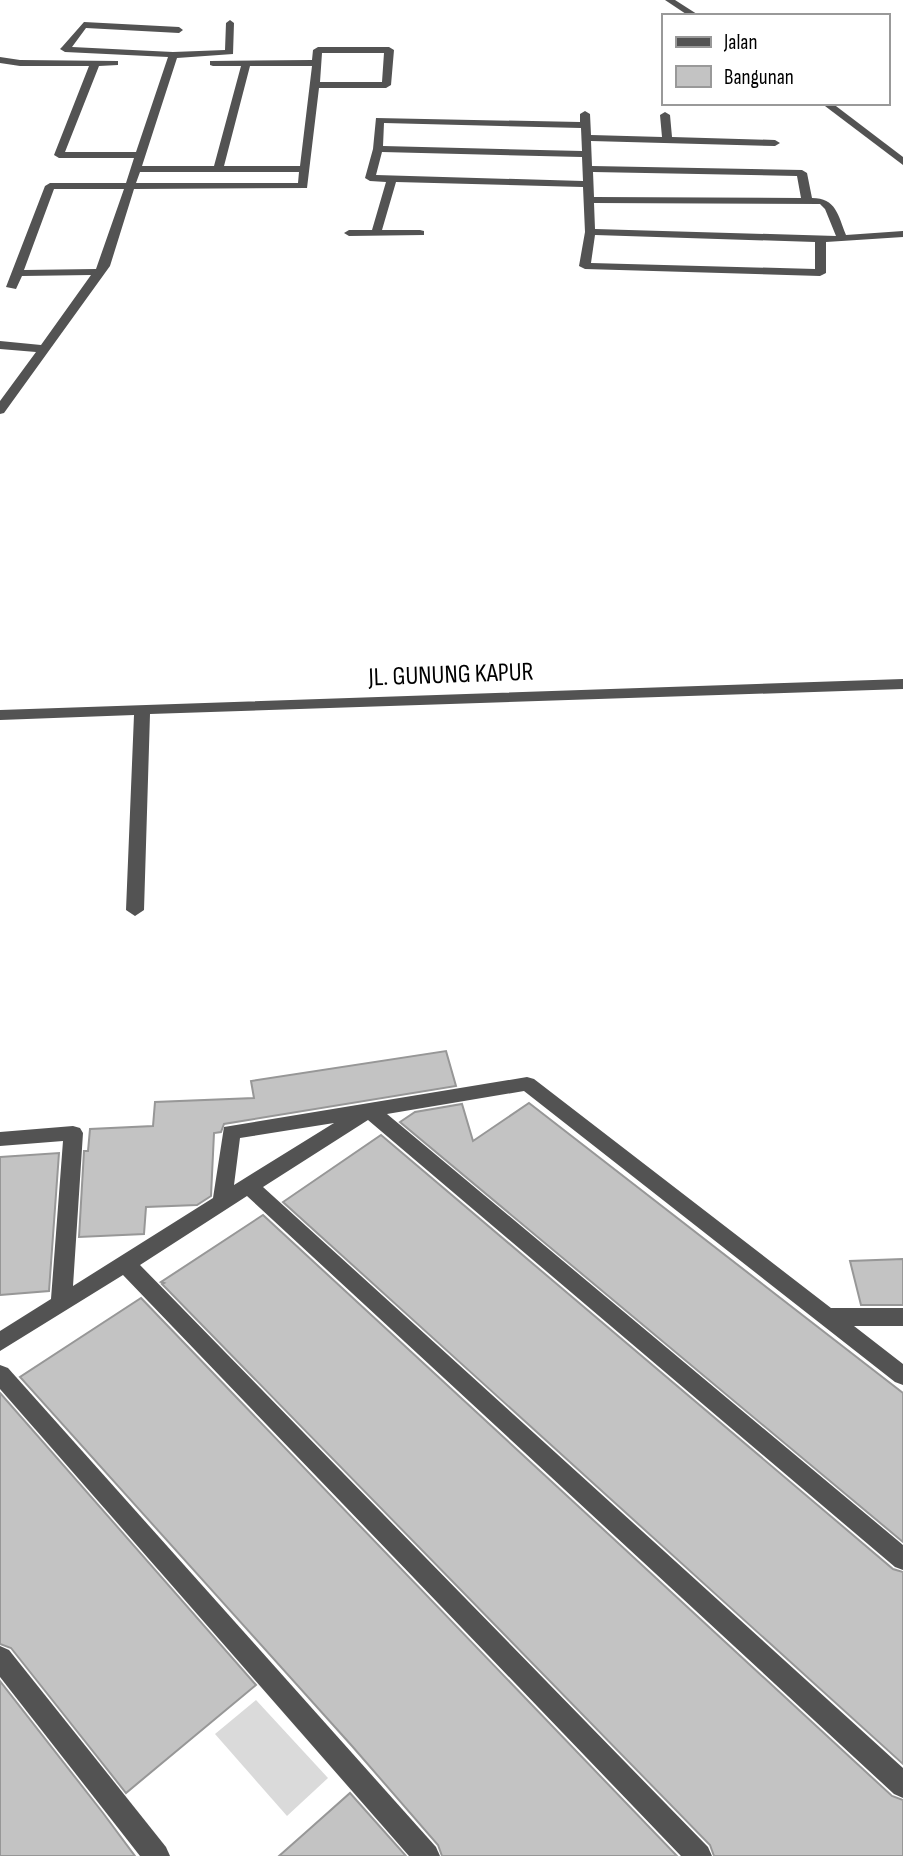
<svg xmlns="http://www.w3.org/2000/svg" width="903" height="1856" font-family="'Sofia Sans Condensed',sans-serif">
  <rect width="100%" height="100%" fill="#fff"/>
  <path fill="#dadada" d="M256,1700L328,1778L287,1816L215,1734Z"/>
  <g fill="#c3c3c3" stroke="#979797" stroke-width="2">
    <path d="M446,1051L456,1086L224,1124L221,1132L214,1133L211,1196L197,1205L146,1207L144,1234L79,1237L84,1151H88L90,1129L153,1126L155,1102L254,1098L251,1081Z"/>
    <path d="M529,1103L903,1393V1542L400,1122L415,1112L462,1104L473,1141Z"/>
    <path d="M381,1135L893,1569L903,1572V1764L283,1202Z"/>
    <path d="M59,1153L49,1291L0,1295V1157Z"/>
    <path d="M263,1215L892,1796L903,1800V1856H714L710,1845L162,1284L164,1283L161,1282Z"/>
    <path d="M903,1259V1305H861L850,1261Z"/>
    <path d="M141,1298L677,1856H442L438,1845L352,1746L20,1377Z"/>
    <path d="M0,1393L256,1685L126,1793L11,1648L0,1644Z"/>
    <path d="M0,1681L103,1813L135,1856H0Z"/>
    <path d="M350,1793L406,1856H279L305,1833Z"/>
  </g>
  <g fill="none" stroke-linecap="round" stroke-linejoin="round">
    <g fill="#535353" fill-rule="evenodd">
      <path d="M665,0H675L700,16H689Z"/>
      <path d="M230,20L234,23L233,54L177,58L142,166H214L241,66H213L210,65V61L312,60L313,50L318,47H389L394,50L391,85L386,88H319L307,188L134,189L110,266L4,413L0,414V401L36,352L0,349V341L41,345L91,275L22,276L16,289L6,287L45,186L50,183H126L134,158H59L54,155L89,66H20L0,63V57L20,60L118,61V65L99,66L65,152H136L168,57L65,52L60,49L62,47L84,22L179,27L183,30L179,33L86,28L72,47L173,52L225,50L226,23ZM322,53H384L382,82H320ZM250,66H312L300,166H224ZM140,172H299L298,183H136ZM54,189H124L96,269L24,270Z"/>
      <path d="M821,103H832L903,157V165Z"/>
      <path d="M585,111L590,114L591,135L662,137L660,115L665,112L670,115L672,137L775,140L780,143L775,146L591,141L592,166L802,170L807,173L812,198C836,198 838,215 846,235L903,231V237L826,242V273L820,276L585,269L579,266L585,232L583,187L396,182L382,230H420L424,231V235L349,236L344,233L349,230H372L386,182L370,181L365,178L373,149L376,118L580,122V114ZM384,123L581,128L582,151L383,146ZM382,152L582,157L583,181L376,175ZM593,172L797,176L801,198L594,197ZM594,203L820,204L825,209L836,236L595,229ZM595,235L815,242V269L591,263Z"/>
      <path d="M903,679V689L150,714L144,910L135,916L126,910L134,715L0,720V710Z"/>
      <path d="M527,1077L534,1079L831,1308H903V1326H854L903,1364V1385L895,1382L524,1091L387,1114L903,1545V1570L895,1567L368,1120L263,1187L903,1768V1798L894,1794L247,1196L140,1265L708,1847L712,1856H681L123,1275L0,1351V1331L51,1299L63,1141L0,1146V1132L73,1126L80,1128L83,1133L73,1286L213,1198L224,1127ZM334,1123L234,1185L240,1138Z"/>
      <path d="M0,1365L8,1368L436,1847L440,1856H409L0,1389Z"/>
      <path d="M0,1646L9,1650L166,1847L170,1856H140L0,1677Z"/>
    </g>
  </g>
  <g text-anchor="middle" dominant-baseline="central" stroke-width="5" stroke-linejoin="round" paint-order="stroke">
    <g font-size="26" fill="#000" stroke="#fff">
      <text transform="translate(451 675) rotate(-2)">JL. GUNUNG KAPUR</text>
    </g>
  </g>
  <rect x="662" y="14" width="228" height="91" fill="#ffffff" stroke="#999999" stroke-width="2"/>
  <rect x="676" y="37" width="35" height="10" fill="#535353" stroke="#999999" stroke-width="2"/>
  <text x="724" y="49" font-size="21" fill="#000000">Jalan</text>
  <rect x="676" y="66" width="35" height="21" fill="#c3c3c3" stroke="#999999" stroke-width="2"/>
  <text x="724" y="84" font-size="21" fill="#000000">Bangunan</text>
</svg>
